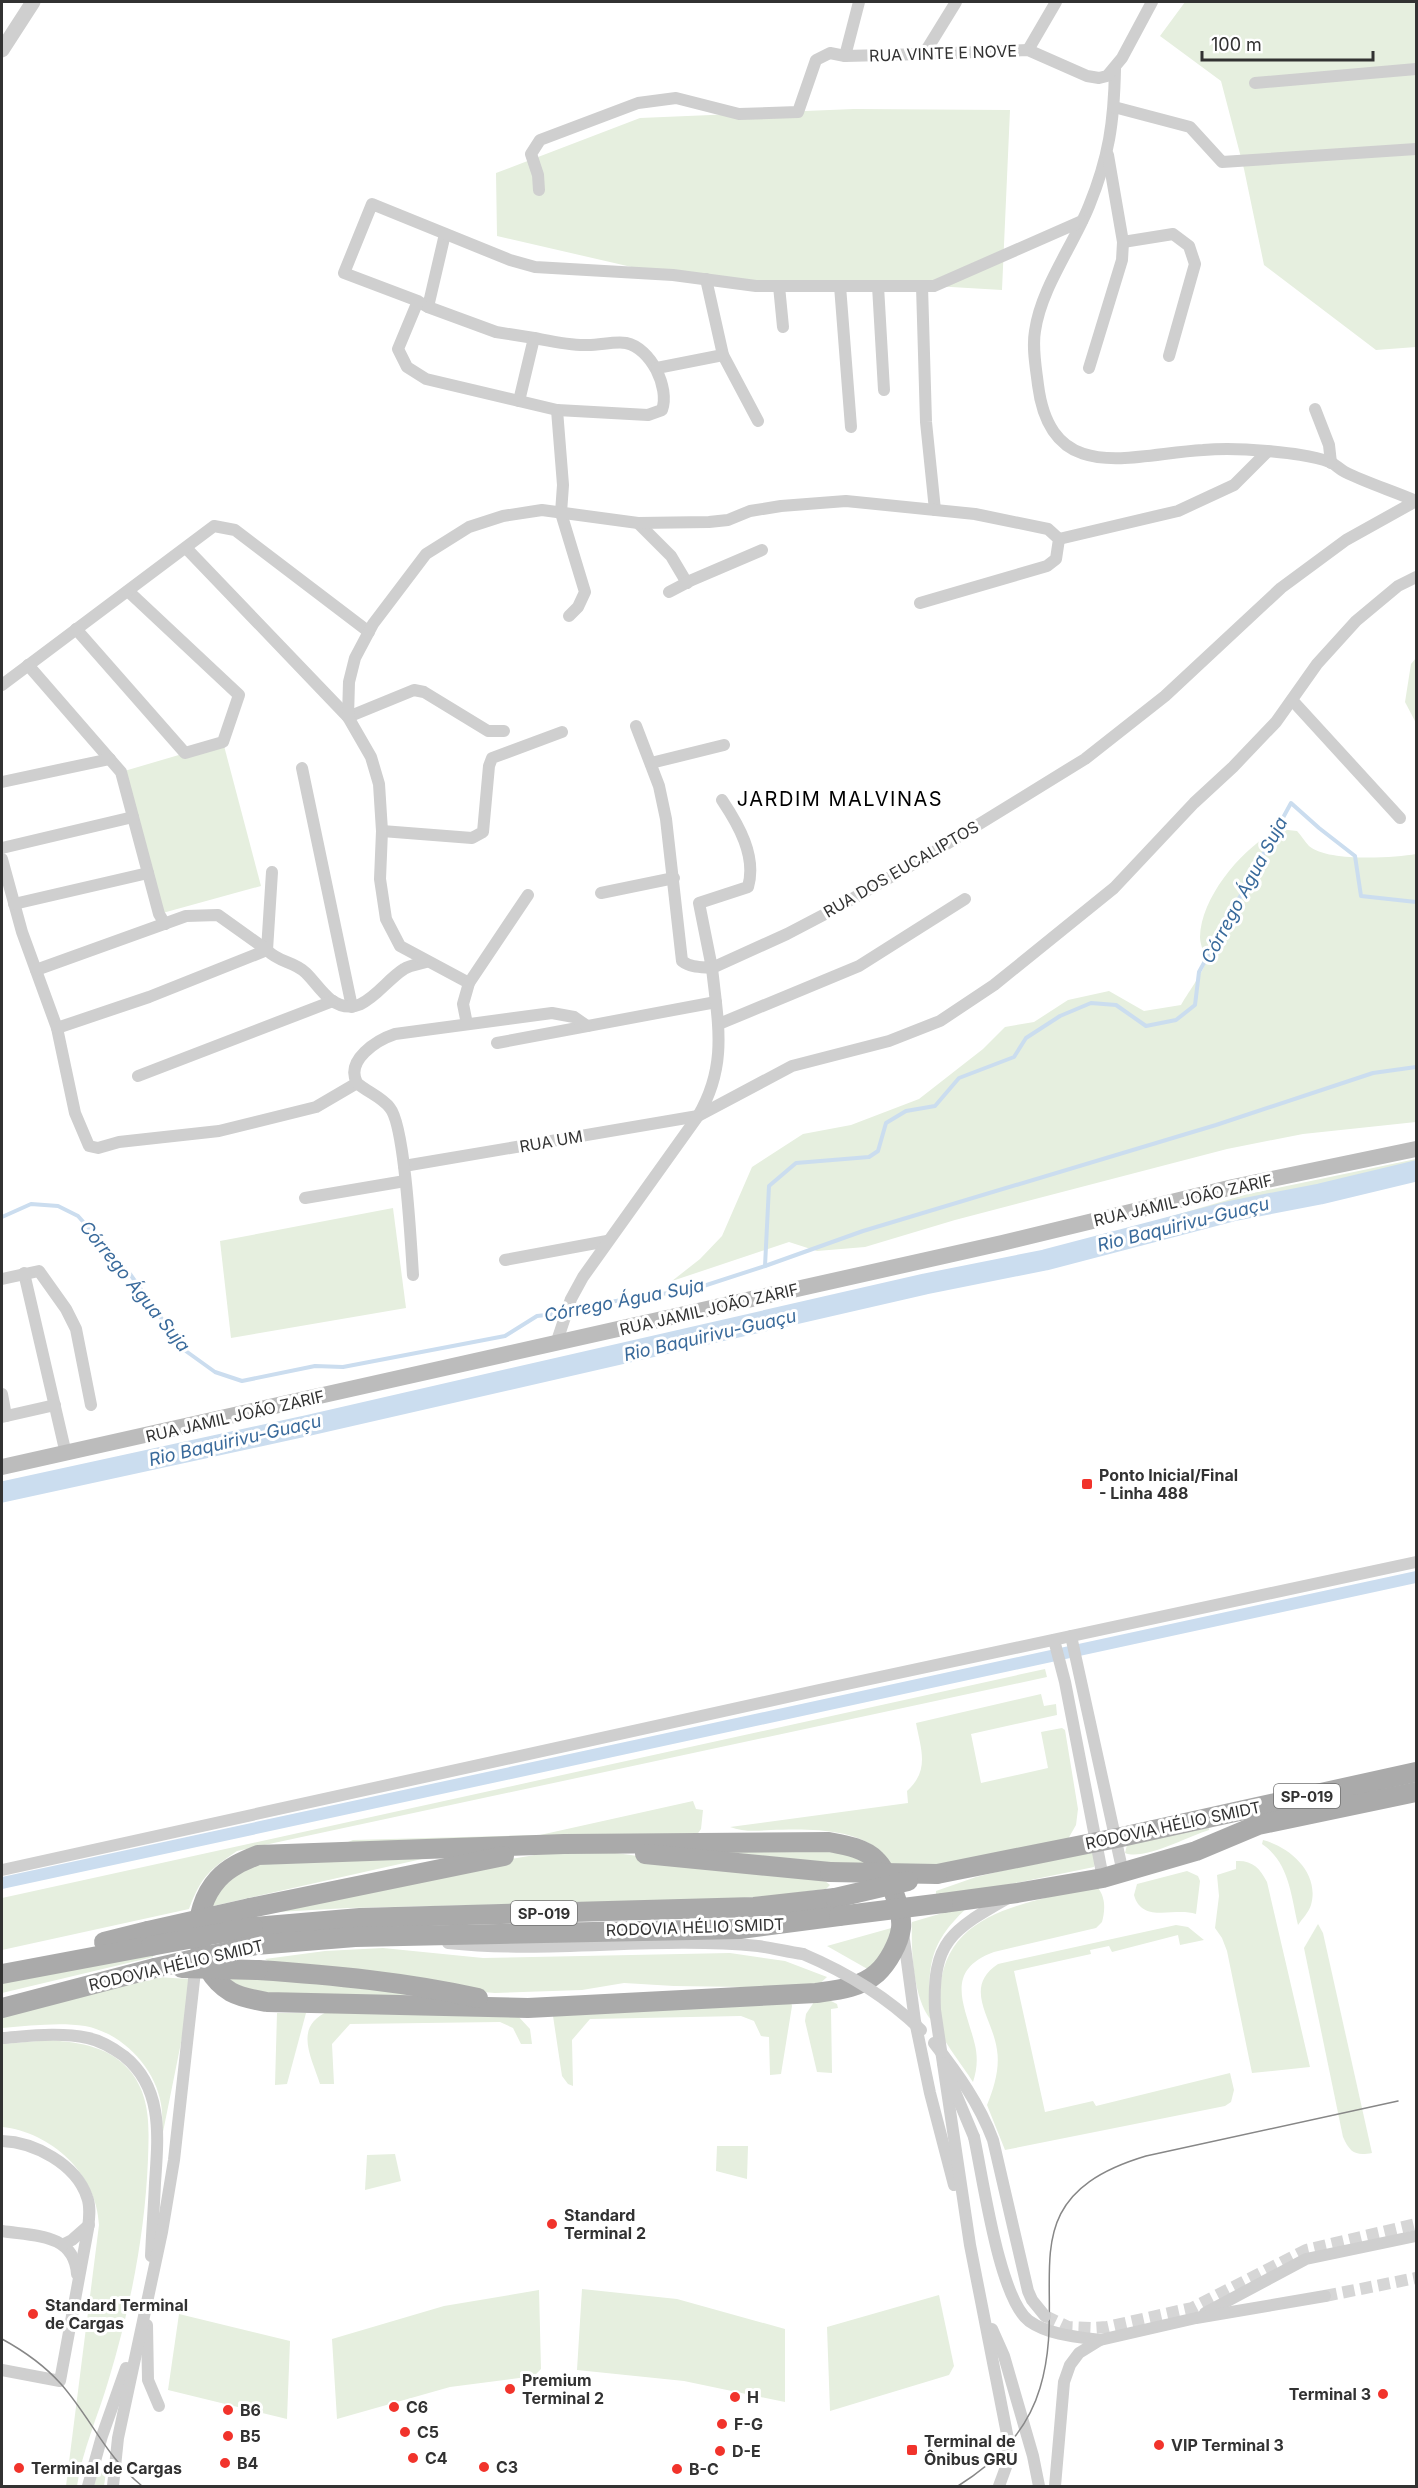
<svg xmlns="http://www.w3.org/2000/svg" width="1418" height="2488" font-family="Inter,sans-serif">
  <rect width="100%" height="100%" fill="#fff"/>
  <g fill="#e6efdf">
    <path d="M1185,2H1416V347L1376,350L1264,265L1244,169L1221,81L1160,36Z"/>
    <path d="M854,109L1010,110L1002,290L934,286H756L662,274L497,236L496,173L640,118Z"/>
    <path d="M1416,658V723L1405,702L1411,664Z"/>
    <path d="M223,742L261,886L159,914L121,772Z"/>
    <path d="M1279,829L1297,831C1301,835 1305,842 1309,846C1327,862 1393,858 1416,854V1122L1303,1134L1227,1149L955,1220L865,1247L817,1251L789,1242L672,1281L700,1259L722,1236L752,1167L803,1134L851,1125L919,1099L983,1049L1005,1027L1034,1022L1068,1000L1109,991L1144,1011L1181,1005C1186,996 1203,972 1205,964C1206,956 1200,946 1200,937C1201,896 1244,846 1279,829Z"/>
    <path d="M1416,1159V1168L1234,1203C1217,1212 1207,1209 1190,1215C1156,1227 1123,1238 1087,1246H1084L1083,1242L1248,1194Z"/>
    <path d="M393,1208L406,1308L231,1338L220,1241Z"/>
    <path d="M1045,1669L1047,1677L237,1851C209,1870 201,1877 189,1909L2,1950V1898Z"/>
    <path d="M1041,1694L1044,1706L1056,1704L1057,1715L971,1734L981,1783L1048,1768L1041,1732L1062,1728L1065,1730L1078,1809L1076,1825L1068,1839L936,1868L893,1869C890,1864 887,1858 883,1854C858,1827 804,1829 771,1830C757,1831 743,1832 730,1827L908,1803L907,1791C930,1770 921,1750 916,1723Z"/>
    <path d="M693,1801L696,1809L703,1810L701,1829L696,1836L343,1844L353,1840L540,1835Z"/>
    <path d="M1209,1826V1830C1189,1836 1143,1861 1125,1853L1127,1845Z"/>
    <path d="M1263,1840C1290,1847 1320,1873 1311,1905C1309,1912 1302,1919 1298,1925C1291,1895 1289,1862 1262,1844Z"/>
    <path d="M816,1847L860,1858L875,1869L667,1850Z"/>
    <path d="M593,1850L825,1881L830,1885L826,1889L772,1896L725,1899L348,1908L277,1912L511,1859L547,1853Z"/>
    <path d="M1086,1851L1094,1854L1096,1862L1094,1867L981,1890L936,1894V1891L976,1877Z"/>
    <path d="M422,1859L213,1906L212,1896L253,1862Z"/>
    <path d="M1236,1861C1252,1860 1260,1868 1267,1882L1310,2067L1252,2073L1227,1951L1222,1938L1215,1928L1219,1896L1217,1875L1236,1869Z"/>
    <path d="M1187,1871L1198,1876L1200,1881L1196,1914C1174,1907 1142,1924 1134,1895L1137,1884Z"/>
    <path d="M1086,1888H1098C1106,1898 1105,1911 1102,1922L1096,1928L994,1952C942,1971 966,2007 975,2045C978,2058 977,2070 973,2082C967,2072 942,2039 940,2031C938,2022 940,2009 940,1999C939,1913 1021,1905 1086,1888Z"/>
    <path d="M970,1905C928,1943 927,1966 931,2020C913,1998 911,1951 912,1922Z"/>
    <path d="M1318,1924L1323,1933L1372,2153C1356,2156 1350,2153 1343,2137L1304,1948Z"/>
    <path d="M1176,1925L1188,1927L1204,1940L1180,1945L1178,1935L1112,1952L1109,1946L1090,1950L1091,1954L1014,1971L1045,2112L1093,2101L1096,2106L1230,2073L1234,2090L1231,2102L1225,2106L1005,2150L987,2105C994,2088 1000,2068 997,2050C993,2018 962,1988 998,1964Z"/>
    <path d="M895,1927L894,1942L871,1971L827,1946Z"/>
    <path d="M383,1948L483,1958L730,1953L785,1961L827,1977L815,1988L674,1986L624,1983L582,1990L495,1993L458,1990L272,1964L265,1959L325,1951Z"/>
    <path d="M152,1951L153,1957L2,1993V1980Z"/>
    <path d="M259,1974L429,1994C387,1995 254,2007 227,1977Z"/>
    <path d="M157,1977L189,1979L188,2008L162,2137C162,2126 163,2115 161,2104C155,2067 122,2033 85,2026C58,2022 29,2026 2,2028V2013Z"/>
    <path d="M827,1999L837,2004L838,2008L831,2009L832,2073L817,2072L805,2021L806,2014L814,2002Z"/>
    <path d="M791,2002L792,2006L781,2074L770,2075L769,2037L761,2036L754,2021L741,2016L590,2019L572,2040L573,2086L568,2084L562,2076L553,2016Z"/>
    <path d="M329,2011L517,2015L530,2029L532,2044H521L513,2028L500,2022L350,2024L332,2044L334,2084H320C311,2056 293,2026 329,2011Z"/>
    <path d="M277,2013H306L287,2084L275,2085Z"/>
    <path d="M50,2040C81,2043 110,2046 131,2072C151,2098 149,2129 148,2159C145,2235 130,2310 108,2382C98,2416 82,2451 77,2486H66L99,2225C97,2174 51,2132 2,2127V2044Z"/>
    <path d="M717,2146H748L747,2179L716,2171Z"/>
    <path d="M395,2154L401,2181L365,2190L367,2155Z"/>
    <path d="M582,2289L677,2299L785,2329V2402L684,2381L577,2370Z"/>
    <path d="M539,2290L541,2369L534,2376L450,2387L337,2419L332,2339L444,2306Z"/>
    <path d="M939,2295L954,2366L949,2375L830,2411L827,2327Z"/>
    <path d="M179,2314L290,2341L287,2419L168,2390Z"/>
    <path d="M103,2466L106,2472L104,2486H94L98,2471Z"/>
  </g>
  <g fill="none" stroke-linecap="round" stroke-linejoin="round">
    <g stroke="#cbddef" stroke-width="4">
      <path d="M2,1217L31,1204L58,1206L78,1216L130,1274L183,1349L215,1372L242,1381L315,1366L343,1367L505,1336L537,1316L563,1313"/>
      <path d="M765,1266L863,1231L1216,1125L1373,1073L1416,1067"/>
      <path d="M571,1312L585,1311L610,1302L658,1294L685,1292L765,1266L769,1186L796,1163L869,1157L878,1151L886,1123L906,1111L935,1106L959,1078L1014,1057L1026,1038L1060,1016L1091,1003L1116,1005L1146,1026L1176,1020L1195,1005L1199,972L1291,803L1319,828L1355,856L1361,896L1416,902"/>
    </g>
    <path stroke="#cbddef" stroke-width="12" d="M2,1883L1416,1577"/>
    <path stroke="#cbddef" stroke-width="21" d="M2,1492L310,1425L925,1284L1045,1260L1232,1211L1320,1194L1416,1171"/>
    <g stroke="#d6d6d6" stroke-width="12" stroke-dasharray="12 6" stroke-linecap="butt">
      <path d="M1325,2296L1416,2278"/>
      <path d="M1045,2316L1068,2327L1092,2328L1107,2327L1192,2308L1306,2250L1416,2224"/>
    </g>
    <g stroke="#cfcfcf" stroke-width="12">
      <path d="M1028,50L1056,2"/>
      <path d="M924,54L956,2"/>
      <path d="M845,56L859,2"/>
      <path d="M1115,69C1114,122 1109,157 1089,206C1073,246 1041,288 1035,331C1032,348 1036,368 1038,385C1051,487 1132,454 1203,450C1224,448 1246,449 1267,451C1287,453 1310,455 1330,462C1335,464 1339,469 1345,472C1367,483 1393,491 1416,501"/>
      <path d="M1255,83L1416,69"/>
      <path d="M1114,107L1190,127L1222,162L1416,149"/>
      <path d="M539,190L538,175L531,154L540,140L638,103L676,98L739,114L798,112L816,60L830,53L845,56L924,54L1028,50L1087,76L1099,78L1107,76L1122,58L1152,2"/>
      <path d="M1123,242L1173,234L1189,246L1195,264L1169,356"/>
      <path d="M706,279L723,355L758,421"/>
      <path d="M779,286L783,327"/>
      <path d="M840,286L851,427"/>
      <path d="M878,286L884,390"/>
      <path d="M922,286L926,422L935,510"/>
      <path d="M421,303L428,307L445,234"/>
      <path d="M428,307L496,332L534,338L519,401"/>
      <path d="M534,338C550,341 568,345 584,345C598,346 613,341 626,343C651,348 670,388 662,410L648,415L557,410"/>
      <path d="M657,368L723,355"/>
      <path d="M1089,368L1122,260L1123,242L1108,155"/>
      <path d="M1315,409L1329,445L1331,463"/>
      <path d="M638,523L671,556L687,583"/>
      <path d="M1059,539L1178,511L1234,485L1268,451"/>
      <path d="M186,548L348,717L414,690L424,692L488,731H504"/>
      <path d="M669,592L692,580L762,550"/>
      <path d="M569,616L578,607L585,592L561,513L563,485L557,410L426,379L407,367L398,349L418,301L344,273L372,204L510,260L535,267L673,275L756,286H934L1082,221"/>
      <path d="M76,629L185,753L223,742L239,695L128,591"/>
      <path d="M28,665L121,772L159,914L165,924"/>
      <path d="M2,685L214,526L235,530L369,632"/>
      <path d="M1292,700L1400,818"/>
      <path d="M636,726L659,786L666,819L682,961C691,968 702,967 712,968L699,903L748,887C757,856 738,824 722,800"/>
      <path d="M651,763L724,745"/>
      <path d="M302,768L352,1007"/>
      <path d="M2,782L110,759"/>
      <path d="M382,831L472,838L483,832L489,766L492,758L562,732"/>
      <path d="M2,848L133,817"/>
      <path d="M2,859L22,932L57,1028L75,1113L89,1146L98,1148L119,1142L219,1131L316,1107L357,1083"/>
      <path d="M272,872L267,950C279,963 294,961 306,973C315,982 321,992 331,1000C362,1022 381,983 404,969C410,965 419,964 426,962"/>
      <path d="M601,893L674,878"/>
      <path d="M14,904L148,873"/>
      <path d="M36,970L186,916L218,915L267,950L149,997L57,1028"/>
      <path d="M469,983L400,946L386,919L380,879L382,831L379,784L371,757L348,717L349,682L355,658L373,624L426,554L469,527L503,516L542,510L638,523L709,522L728,520L750,511L781,506L846,501L975,514L1048,529L1059,539L1056,559L1047,566L920,603"/>
      <path d="M467,1024L463,1004L469,983L528,895"/>
      <path d="M719,1024L859,966L965,899"/>
      <path d="M497,1043L716,1002"/>
      <path d="M138,1076L333,1001"/>
      <path d="M404,1166L698,1116L792,1066L889,1041L940,1021L994,985L1114,888L1194,803L1233,767L1276,722L1317,664L1356,621L1398,586L1416,577"/>
      <path d="M305,1198L405,1181"/>
      <path d="M505,1260L607,1241"/>
      <path d="M24,1273L66,1454"/>
      <path d="M413,1275C411,1245 405,1126 390,1108C382,1097 367,1092 357,1083C345,1060 377,1040 395,1034L552,1013L574,1017L587,1026"/>
      <path d="M2,1279L39,1271L66,1309L76,1329L91,1405"/>
      <path d="M556,1344L571,1299L583,1277L698,1116C728,1065 718,1024 712,968L787,934L829,912L924,858L1085,759L1165,696L1281,588L1346,540L1416,501"/>
      <path d="M2,1394L6,1416"/>
      <path d="M2,1417L55,1405"/>
      <path d="M1071,1636L1123,1873"/>
      <path d="M1054,1640L1065,1682L1103,1878"/>
      <path d="M2,1870L819,1690L1416,1562"/>
      <path d="M903,1932L915,2021L930,2093L954,2185"/>
      <path d="M448,1943C551,1954 655,1936 758,1946C773,1948 788,1952 803,1954"/>
      <path d="M2,2038C30,2036 59,2032 88,2038C102,2041 113,2048 124,2056C164,2088 158,2138 155,2183C154,2207 152,2231 151,2256"/>
      <path d="M974,2137C983,2178 999,2298 1029,2321C1049,2335 1077,2337 1100,2340"/>
      <path d="M2,2141C34,2142 76,2164 87,2197C91,2207 89,2219 88,2229L60,2381L2,2370"/>
      <path d="M2,2231C34,2236 74,2233 77,2274"/>
      <path d="M64,2244L72,2240L89,2225"/>
      <path d="M1205,2313L1306,2259L1416,2236"/>
      <path d="M147,2325L148,2380L159,2406"/>
      <path d="M992,2329L1004,2356L1033,2456L1039,2486"/>
      <path d="M88,2486L102,2436L126,2368"/>
      <path d="M113,2486L118,2438L162,2232L174,2160L196,1962"/>
      <path d="M999,2486L1006,2467L1008,2439L970,2245L935,2010C932,1941 952,1930 1008,1898"/>
      <path d="M1055,2486L1064,2382L1070,2365L1079,2353L1100,2340L1196,2318L1325,2296"/>
    </g>
    <path stroke="#cfcfcf" stroke-width="15" d="M2,50L33,2"/>
    <path stroke="#bcbcbc" stroke-width="16" d="M2,1467L1002,1243L1233,1187L1416,1149"/>
    <g stroke="#aaa" stroke-width="20">
      <path d="M829,1842C845,1845 864,1848 876,1860C888,1871 903,1912 901,1928C899,1943 888,1963 877,1973C860,1988 837,1990 816,1993L528,2008L267,2002C255,2000 242,1998 231,1992C192,1968 189,1911 218,1879C229,1867 243,1861 258,1855L564,1844Z"/>
      <path d="M645,1854L830,1872"/>
      <path d="M937,1874L1117,1838L1416,1772"/>
      <path d="M943,1903L1017,1893L1103,1878L1196,1851L1258,1825L1416,1792"/>
      <path d="M250,1908L504,1856"/>
      <path d="M253,1927L360,1918L754,1907L835,1898"/>
      <path d="M104,1942L148,1931"/>
      <path d="M256,1945L355,1937L740,1929L839,1916"/>
      <path d="M258,1970C332,1975 406,1982 478,1998"/>
      <path d="M2,1974L151,1946"/>
      <path d="M2,2008L155,1968"/>
    </g>
    <g stroke="#878787" stroke-width="1.5">
      <path d="M2,2339C24,2351 44,2365 61,2384C91,2418 106,2457 142,2486"/>
      <path d="M958,2486C996,2462 1027,2432 1040,2388C1071,2286 1002,2199 1146,2156L1398,2101"/>
    </g>
    <g stroke="#cfcfcf" stroke-width="12">
      <path d="M803,1954C848,1973 886,1996 921,2030"/>
      <path d="M934,2043C958,2074 979,2103 993,2140L1028,2291L1032,2300L1045,2316"/>
      <path d="M943,2063L974,2137"/>
    </g>
    <g stroke="#aaa" stroke-width="20">
      <path d="M830,1872L937,1874"/>
      <path d="M835,1898L908,1881"/>
      <path d="M839,1916L943,1903"/>
      <path d="M148,1931L250,1908"/>
      <path d="M151,1946L253,1927"/>
      <path d="M155,1968L256,1945"/>
      <path d="M182,1968L258,1970"/>
    </g>
  </g>
  <g fill="#f1332b" stroke="#fff" stroke-width="2">
    <rect x="1081" y="1478" width="12" height="12" rx="3"/>
    <circle cx="552" cy="2224" r="6"/>
    <circle cx="33" cy="2314" r="6"/>
    <circle cx="510" cy="2389" r="6"/>
    <circle cx="1383" cy="2394" r="6"/>
    <circle cx="735" cy="2397" r="6"/>
    <circle cx="394" cy="2407" r="6"/>
    <circle cx="228" cy="2410" r="6"/>
    <circle cx="722" cy="2424" r="6"/>
    <circle cx="405" cy="2432" r="6"/>
    <circle cx="228" cy="2436" r="6"/>
    <circle cx="1159" cy="2445" r="6"/>
    <rect x="906" y="2444" width="12" height="12" rx="3"/>
    <circle cx="720" cy="2451" r="6"/>
    <circle cx="413" cy="2458" r="6"/>
    <circle cx="225" cy="2463" r="6"/>
    <circle cx="484" cy="2467" r="6"/>
    <circle cx="19" cy="2468" r="6"/>
    <circle cx="677" cy="2469" r="6"/>
  </g>
  <g text-anchor="middle" dominant-baseline="central" stroke-width="6" stroke-linejoin="round" paint-order="stroke">
    <g fill="#fff" stroke="#707070" stroke-width="1.5">
      <rect x="1274" y="1784" width="66" height="24" rx="4.5"/>
      <rect x="511" y="1901" width="66" height="24" rx="4.5"/>
    </g>
    <g font-size="15" font-weight="bold" fill="#323232">
      <text x="1307" y="1796">SP-019</text>
      <text x="544" y="1913">SP-019</text>
    </g>
    <g font-size="16" fill="#323232" stroke="#fff">
      <text transform="translate(943 53) rotate(-2)">RUA VINTE E NOVE</text>
      <text transform="translate(901 869) rotate(-30)">RUA DOS EUCALIPTOS</text>
      <text transform="translate(551 1141) rotate(-10)">RUA UM</text>
      <text transform="translate(1183 1200) rotate(-13)">RUA JAMIL JOÃO ZARIF</text>
      <text transform="translate(709 1309) rotate(-13)">RUA JAMIL JOÃO ZARIF</text>
      <text transform="translate(235 1416) rotate(-13)">RUA JAMIL JOÃO ZARIF</text>
      <text transform="translate(1173 1825) rotate(-12)">RODOVIA HÉLIO SMIDT</text>
      <text transform="translate(695 1927) rotate(-2)">RODOVIA HÉLIO SMIDT</text>
      <text transform="translate(176 1965) rotate(-13)">RODOVIA HÉLIO SMIDT</text>
    </g>
    <g font-size="16" font-weight="bold" fill="#323232" stroke="#fff" text-anchor="start">
      <text x="1099" y="1475">Ponto Inicial/Final<tspan x="1099" dy="18">- Linha 488</tspan></text>
      <text x="564" y="2215">Standard<tspan x="564" dy="18">Terminal 2</tspan></text>
      <text x="45" y="2305">Standard Terminal<tspan x="45" dy="18">de Cargas</tspan></text>
      <text x="522" y="2380">Premium<tspan x="522" dy="18">Terminal 2</tspan></text>
      <text x="1371" y="2394" text-anchor="end">Terminal 3</text>
      <text x="747" y="2397">H</text>
      <text x="406" y="2407">C6</text>
      <text x="240" y="2410">B6</text>
      <text x="734" y="2424">F-G</text>
      <text x="417" y="2432">C5</text>
      <text x="240" y="2436">B5</text>
      <text x="924" y="2441">Terminal de<tspan x="924" dy="18">Ônibus GRU</tspan></text>
      <text x="1171" y="2445">VIP Terminal 3</text>
      <text x="732" y="2451">D-E</text>
      <text x="425" y="2458">C4</text>
      <text x="237" y="2463">B4</text>
      <text x="496" y="2467">C3</text>
      <text x="31" y="2468">Terminal de Cargas</text>
      <text x="689" y="2469">B-C</text>
    </g>
    <g font-size="18" font-style="italic" fill="#396a9b" stroke="#fff">
      <text transform="translate(1244 890) rotate(-62)">Córrego Água Suja</text>
      <text transform="translate(1183 1224) rotate(-14)">Rio Baquirivu-Guaçu</text>
      <text transform="translate(135 1286) rotate(51)">Córrego Água Suja</text>
      <text transform="translate(624 1300) rotate(-11)">Córrego Água Suja</text>
      <text transform="translate(710 1335) rotate(-13)">Rio Baquirivu-Guaçu</text>
      <text transform="translate(235 1440) rotate(-13)">Rio Baquirivu-Guaçu</text>
    </g>
    <g font-size="20" letter-spacing="1.5" fill="#000" stroke="#fff">
      <text x="840" y="799">JARDIM MALVINAS</text>
    </g>
  </g>
  <rect width="1418" height="2488" fill="none" stroke="#323232" stroke-width="6"/>
  <path d="M1202 51v9h171v-9" fill="none" stroke="#323232" stroke-width="3"/>
  <text x="1211" y="51" font-size="18" fill="#323232" stroke="#ffffff" stroke-width="4.5" paint-order="stroke">100 m</text>
</svg>
